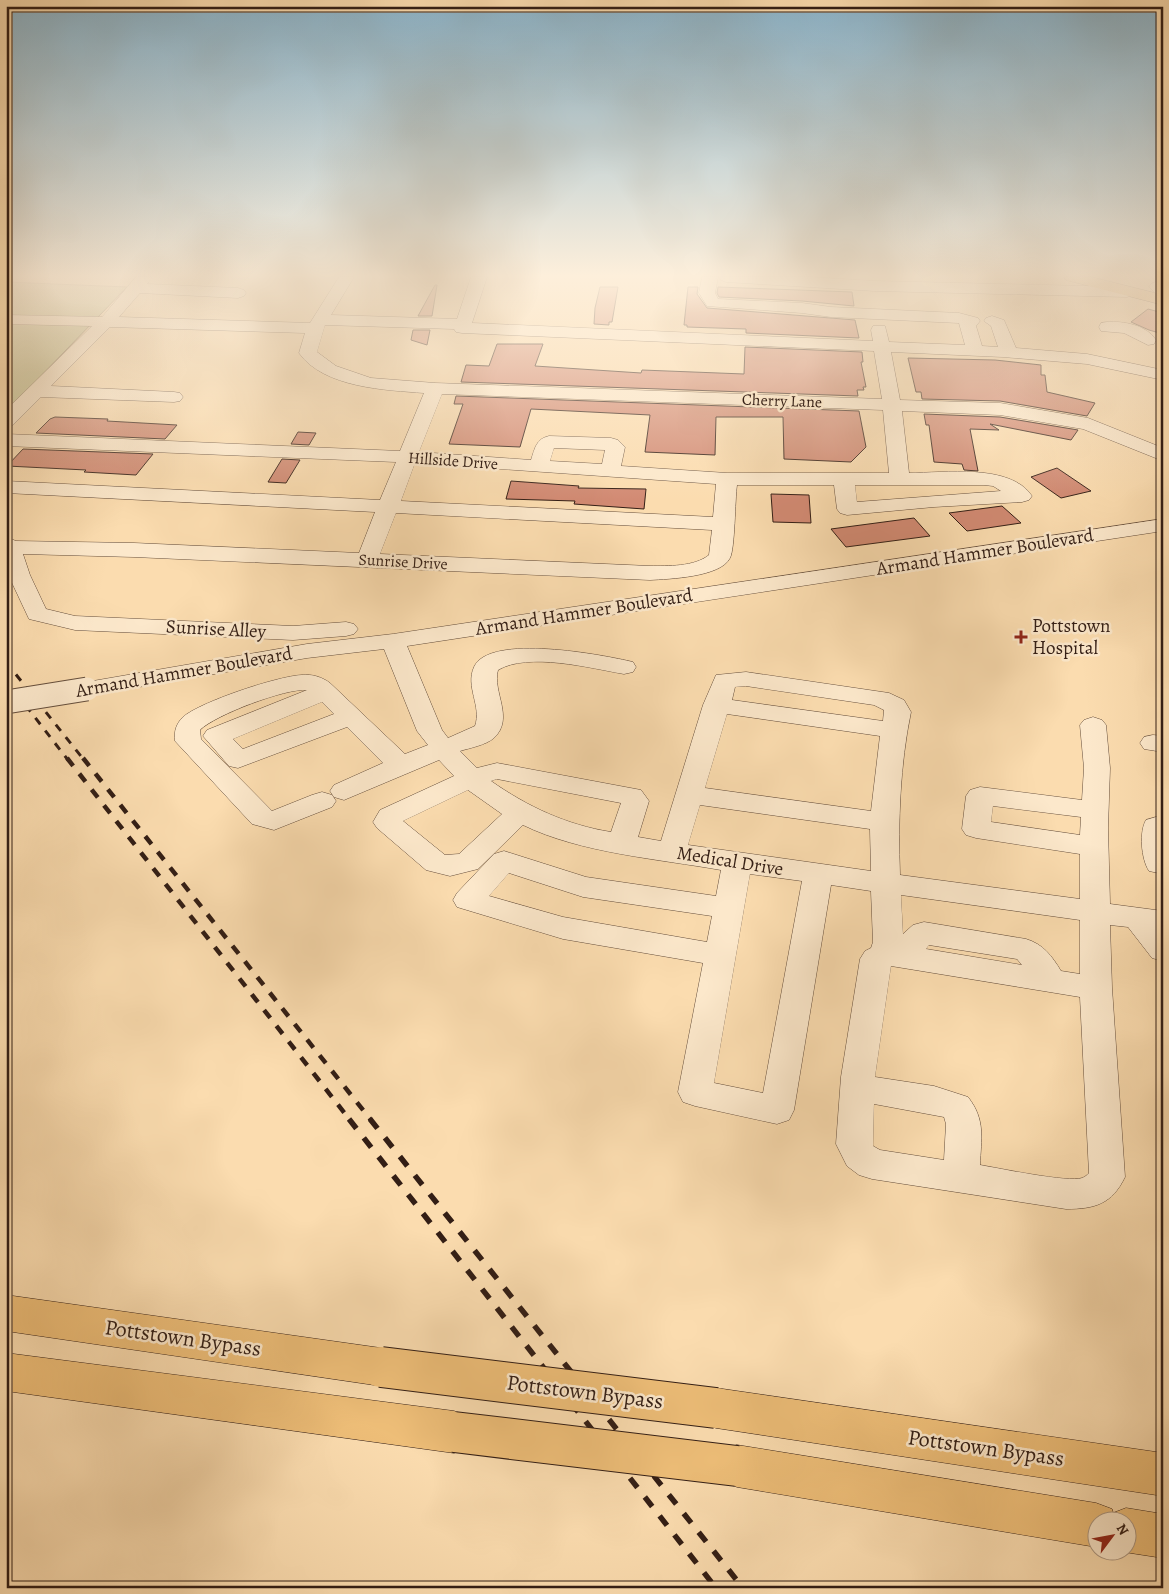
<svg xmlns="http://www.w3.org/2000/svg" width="1169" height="1594" font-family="Alegreya,serif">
  <rect width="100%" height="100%" fill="#fbdcaf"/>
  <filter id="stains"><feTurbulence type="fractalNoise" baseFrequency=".004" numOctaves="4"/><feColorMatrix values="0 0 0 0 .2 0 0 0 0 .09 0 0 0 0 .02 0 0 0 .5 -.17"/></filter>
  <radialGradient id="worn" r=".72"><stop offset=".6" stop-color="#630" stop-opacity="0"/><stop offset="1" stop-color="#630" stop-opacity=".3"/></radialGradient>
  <path fill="#c0c089" stroke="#7a6f4f" d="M6,282L127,287L6,412Z"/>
  <g fill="#d28a73" stroke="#331e15">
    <path d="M435,285H437L432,316H418Z"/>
    <path d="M600,287H618L612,322H609V325L594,324L595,308Z"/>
    <path d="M688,287H698L697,294L707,308L855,320L859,338L746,333V329L687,327V325H684Z"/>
    <path d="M718,287L852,292L854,306L802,301L719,297L717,293Z"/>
    <path d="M1148,309L1163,313V334L1149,330L1131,322Z"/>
    <path d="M413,330H430L427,345L411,340Z"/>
    <path d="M497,344H543L535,366L641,373L642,370L744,374L745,347L862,352L863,362H861L866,387H863L864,390H857L858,396L461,382L466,365L489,366Z"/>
    <path d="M908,358L995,360L1041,365V375H1045L1047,392L1095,403L1087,416L1000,401L922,399L921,392H916Z"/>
    <path d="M456,396L859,411L866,447L851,462L784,459L783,417H716L715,455L645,452L650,415L531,409L520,447L449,444L463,404H454Z"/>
    <path d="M924,414L1000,417L1078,430L1071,440L990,424L999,430L970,429L978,471L964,470L962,464L934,462L929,425H926Z"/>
    <path d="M55,417L108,419L107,421L177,425L165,439L36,433L50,419Z"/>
    <path d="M298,432L316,433L309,445L291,444Z"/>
    <path d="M23,449L153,454L136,475L84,472L86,470L7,466Z"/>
    <path d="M282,459L300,460L286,483L268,482Z"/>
    <path d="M1057,468L1091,491L1061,498L1031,477Z"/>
    <path d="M511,481L579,486L578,488L646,489L644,509L574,504L575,501L506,499Z"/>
    <path d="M771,494L809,495L811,523L773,522Z"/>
    <path d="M1002,506L1021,523L967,531L949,513Z"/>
    <path d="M914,518L930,536L846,547L831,529Z"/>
  </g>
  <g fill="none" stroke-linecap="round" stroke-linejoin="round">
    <g stroke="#654e3c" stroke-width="1">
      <g id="minor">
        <path d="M136,277H152L147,284L238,288L244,290L246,293L244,296L238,298L140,293L119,317L310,323L339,277H354L331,315L457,319L471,277H487L472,323L873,341L871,330L873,326H885L889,342L965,345L959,323L831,317L802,313L707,306L699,293L702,277H718L715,293L718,299L802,303L831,307L959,313L978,318L980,321L976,326L982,346L998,347L991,326L984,321L986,318L992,316L1004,320L1016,348L1087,354L1163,370V380L1087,364L1003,357L891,352L900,400L1000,403L1088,418L1163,448V461L1083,429L1000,415L902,411L909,473C944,473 1010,463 1032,496L1029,500L1022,502L934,507L847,515L840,513L837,509L834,485H737C735,499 735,549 730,558C721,577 669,579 650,580L134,557L23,554L30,575L46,609L75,616L293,626L346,622L354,624L358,629L354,634L346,636L293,640L75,630L29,619L6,570V537L16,541L134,543L359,553L375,512L6,493V481L380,500L396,462L6,446V434L400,451L424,393C386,390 324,388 299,353L305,333L110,327L51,386L174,392L180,393L183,397L180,401L174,402L41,397L13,425L6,427V410L92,326L9,324L6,323V315L102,317ZM325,325L454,329L456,332L462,333L874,351L882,399L435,383L371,378L336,366L317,352ZM442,394L883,410L889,473H727L621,466L625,447L618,440L611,438L549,436C536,439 535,448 531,460L419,452ZM554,448L605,450L602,464L550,461ZM415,463L716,484L713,517L401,501ZM855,485H984L993,486L1001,491L857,502ZM396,513L712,530L709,555C694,567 668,566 650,566L380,554Z"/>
        <path d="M719,277H809L875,281L1127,287L1133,289L1135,292L1133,295L1127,297L875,291L726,282L721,280Z"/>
        <path d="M1163,279V297L1157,295L1149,287L1151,284Z"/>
        <path d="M1107,322C1124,321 1146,325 1156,340L1154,344L1148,345L1124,333L1101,331L1099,327L1101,323Z"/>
        <path d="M1163,519V531L407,646L442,730L448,738L475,726C482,706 465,687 474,667C489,633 604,655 633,662L636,667L633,672L624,674C590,668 528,652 498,670C492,692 515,718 494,738C486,745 470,748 460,751L477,768L497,763L641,790L649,801L638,837L661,841L703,705L716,675L746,672L889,693L904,700L911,712C900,765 898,821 900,875L1080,899V854L976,838L966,835L962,829L966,796L970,790L980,787L1082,800L1084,768L1080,725L1084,720L1093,717L1102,720L1106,725L1110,768L1108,828L1110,904L1163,911V961L1152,958L1128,927L1110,925L1112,988L1125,1177C1112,1204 1095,1209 1066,1209L872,1179L859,1175L847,1166L836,1144L841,1077L860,959L865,951L871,948L873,942L871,891L831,885L794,1110L789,1120L777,1124L695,1106L683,1102L678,1092L703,963L563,939L457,907L453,900L457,893L494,854L504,851L586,877L716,896L721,870C659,859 580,853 523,825L478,869L450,876L426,870L377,828L373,822L380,810L454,776L439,760L344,800L334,797L330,791L334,785L383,763L347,727L238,768L229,766L203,736L207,730L307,690C286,688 215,715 200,730L201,739L272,811L312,795L322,792L332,795L336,801L332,807L274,830L252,824L175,741C174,731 176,724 183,717C200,702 278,676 302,675C312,674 322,677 330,683L405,754L428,745L417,731L384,649L307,658L87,696L78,694L75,689L78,684L87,682L307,644L393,634ZM746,686L874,705L884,710L883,721L732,700L735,687ZM322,702L334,714L243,749L233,739ZM727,714L880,736L871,811L705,788ZM497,779L621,803L611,832C567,825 528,807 491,781ZM468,790L502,814L459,854L445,855L403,821ZM700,805L870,829L871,871L688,845ZM993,806L1081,817L1080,835L991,822ZM509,873L583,897L712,916L707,942L563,917L489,896ZM750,874L802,881L763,1093L714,1083ZM901,895L1080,920V974L1061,971C1052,956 1043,944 1026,939L924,922L913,925L903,934ZM929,945L1017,959L1022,965L926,949ZM891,966L1080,997L1089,1173C1087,1175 1085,1177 1082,1178C1069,1183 998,1168 980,1165C981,1139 986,1120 968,1097L934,1086L875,1077ZM874,1104L944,1117L946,1124L944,1160L880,1150L873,1146Z"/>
        <path d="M1153,735L1163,736V752L1144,749L1140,743L1144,737Z"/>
        <path d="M1156,817H1163V874L1149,871C1141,859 1139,831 1146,820Z"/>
      </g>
    </g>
    <g stroke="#331e15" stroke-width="1">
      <path id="major" d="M1064,277H1091L1163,295V305L1066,280Z"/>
    </g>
    <g stroke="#331e15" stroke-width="1">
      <g id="highway">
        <path d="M6,1295L381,1348L395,1354L401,1367L395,1380L381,1386L6,1331Z"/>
        <path d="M6,1353L454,1411L469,1417L475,1432L469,1447L454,1453L6,1391Z"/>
        <path d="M716,1388L1163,1453V1496L716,1428L701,1422L695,1408L701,1394Z"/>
        <path d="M737,1445L1096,1503L1112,1509L1113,1513L1126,1508L1163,1514V1558L1124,1552H1126V1522H1096V1547L737,1487L722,1481L715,1466L722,1451Z"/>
      </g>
    </g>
    <use href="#minor" fill="#fce8cb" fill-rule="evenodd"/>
    <use href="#major" fill="#eebe78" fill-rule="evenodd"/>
    <use href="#highway" fill="#eebe78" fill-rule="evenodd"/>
    <g stroke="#331e15" stroke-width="3" stroke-dasharray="8 8" stroke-linecap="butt">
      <path d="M6,662L84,760"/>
      <path d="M6,680L68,760"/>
    </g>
    <g stroke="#331e15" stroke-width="4.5" stroke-dasharray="10 10" stroke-linecap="butt">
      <path d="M67,758L350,1120"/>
      <path d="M83,758L371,1120"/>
    </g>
    <g stroke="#331e15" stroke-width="5.5" stroke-dasharray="12 12" stroke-linecap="butt">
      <path d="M349,1119L716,1588"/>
      <path d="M370,1119L743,1588"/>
    </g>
    <g stroke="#654e3c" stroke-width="25" stroke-linecap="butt">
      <path id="minor-bridge" d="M6,702L87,689"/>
    </g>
    <g stroke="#331e15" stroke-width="42" stroke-linecap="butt">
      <g id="highway-bridge">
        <path d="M381,1367L716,1408"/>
        <path d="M454,1432L737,1466"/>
      </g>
    </g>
    <use href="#minor-bridge" stroke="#fce8cb" stroke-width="23"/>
    <use href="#highway-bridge" stroke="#eebe78" stroke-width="40"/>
  </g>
  <linearGradient id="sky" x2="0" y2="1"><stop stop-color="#8bb7d0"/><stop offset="0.55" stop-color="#fdefdb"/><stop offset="1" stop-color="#fdefdb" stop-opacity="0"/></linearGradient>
  <rect width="1169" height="501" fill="url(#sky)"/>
  <path fill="#8f2418" stroke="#fce8cb" stroke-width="2" d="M1018.5 629.5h5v5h5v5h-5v5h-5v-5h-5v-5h5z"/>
  <g text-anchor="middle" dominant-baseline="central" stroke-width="5" stroke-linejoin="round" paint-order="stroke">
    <g font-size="16" fill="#331e15" stroke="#fce8cb">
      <text transform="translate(782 401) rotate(2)">Cherry Lane</text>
      <text transform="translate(453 461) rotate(4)">Hillside Drive</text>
      <text transform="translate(403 562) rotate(3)">Sunrise Drive</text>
    </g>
    <g font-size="19" fill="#331e15" stroke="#fce8cb">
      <text transform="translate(985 552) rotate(-9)">Armand Hammer Boulevard</text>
      <text transform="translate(584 612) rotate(-9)">Armand Hammer Boulevard</text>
      <text transform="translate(216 629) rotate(3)">Sunrise Alley</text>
      <text transform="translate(184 672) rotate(-10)">Armand Hammer Boulevard</text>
      <text transform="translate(730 861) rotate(9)">Medical Drive</text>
    </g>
    <g font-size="19" fill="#331e15" stroke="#fce8cb" text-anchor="start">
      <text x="1032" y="626">Pottstown<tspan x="1032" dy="22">Hospital</tspan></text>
    </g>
    <g font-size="22" fill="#331e15" stroke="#fce8cb">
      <text transform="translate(183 1338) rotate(8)">Pottstown Bypass</text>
      <text transform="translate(585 1392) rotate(7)">Pottstown Bypass</text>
      <text transform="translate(986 1448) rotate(8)">Pottstown Bypass</text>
    </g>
  </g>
  <rect width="1169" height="1594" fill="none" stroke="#fbdcaf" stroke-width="25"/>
  <rect x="8" y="8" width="1154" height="1579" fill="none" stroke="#331e15" stroke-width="2.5"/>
  <rect x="12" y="12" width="1144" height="1569" fill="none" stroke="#331e15"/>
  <g transform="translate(1112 1536) rotate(58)"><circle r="24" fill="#fce8cb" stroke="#ac9782"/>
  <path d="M0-4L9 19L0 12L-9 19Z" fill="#8f2418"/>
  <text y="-8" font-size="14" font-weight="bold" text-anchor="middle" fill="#331e15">N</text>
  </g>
  <rect width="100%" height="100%" filter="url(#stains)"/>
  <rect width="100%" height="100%" fill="url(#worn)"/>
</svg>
